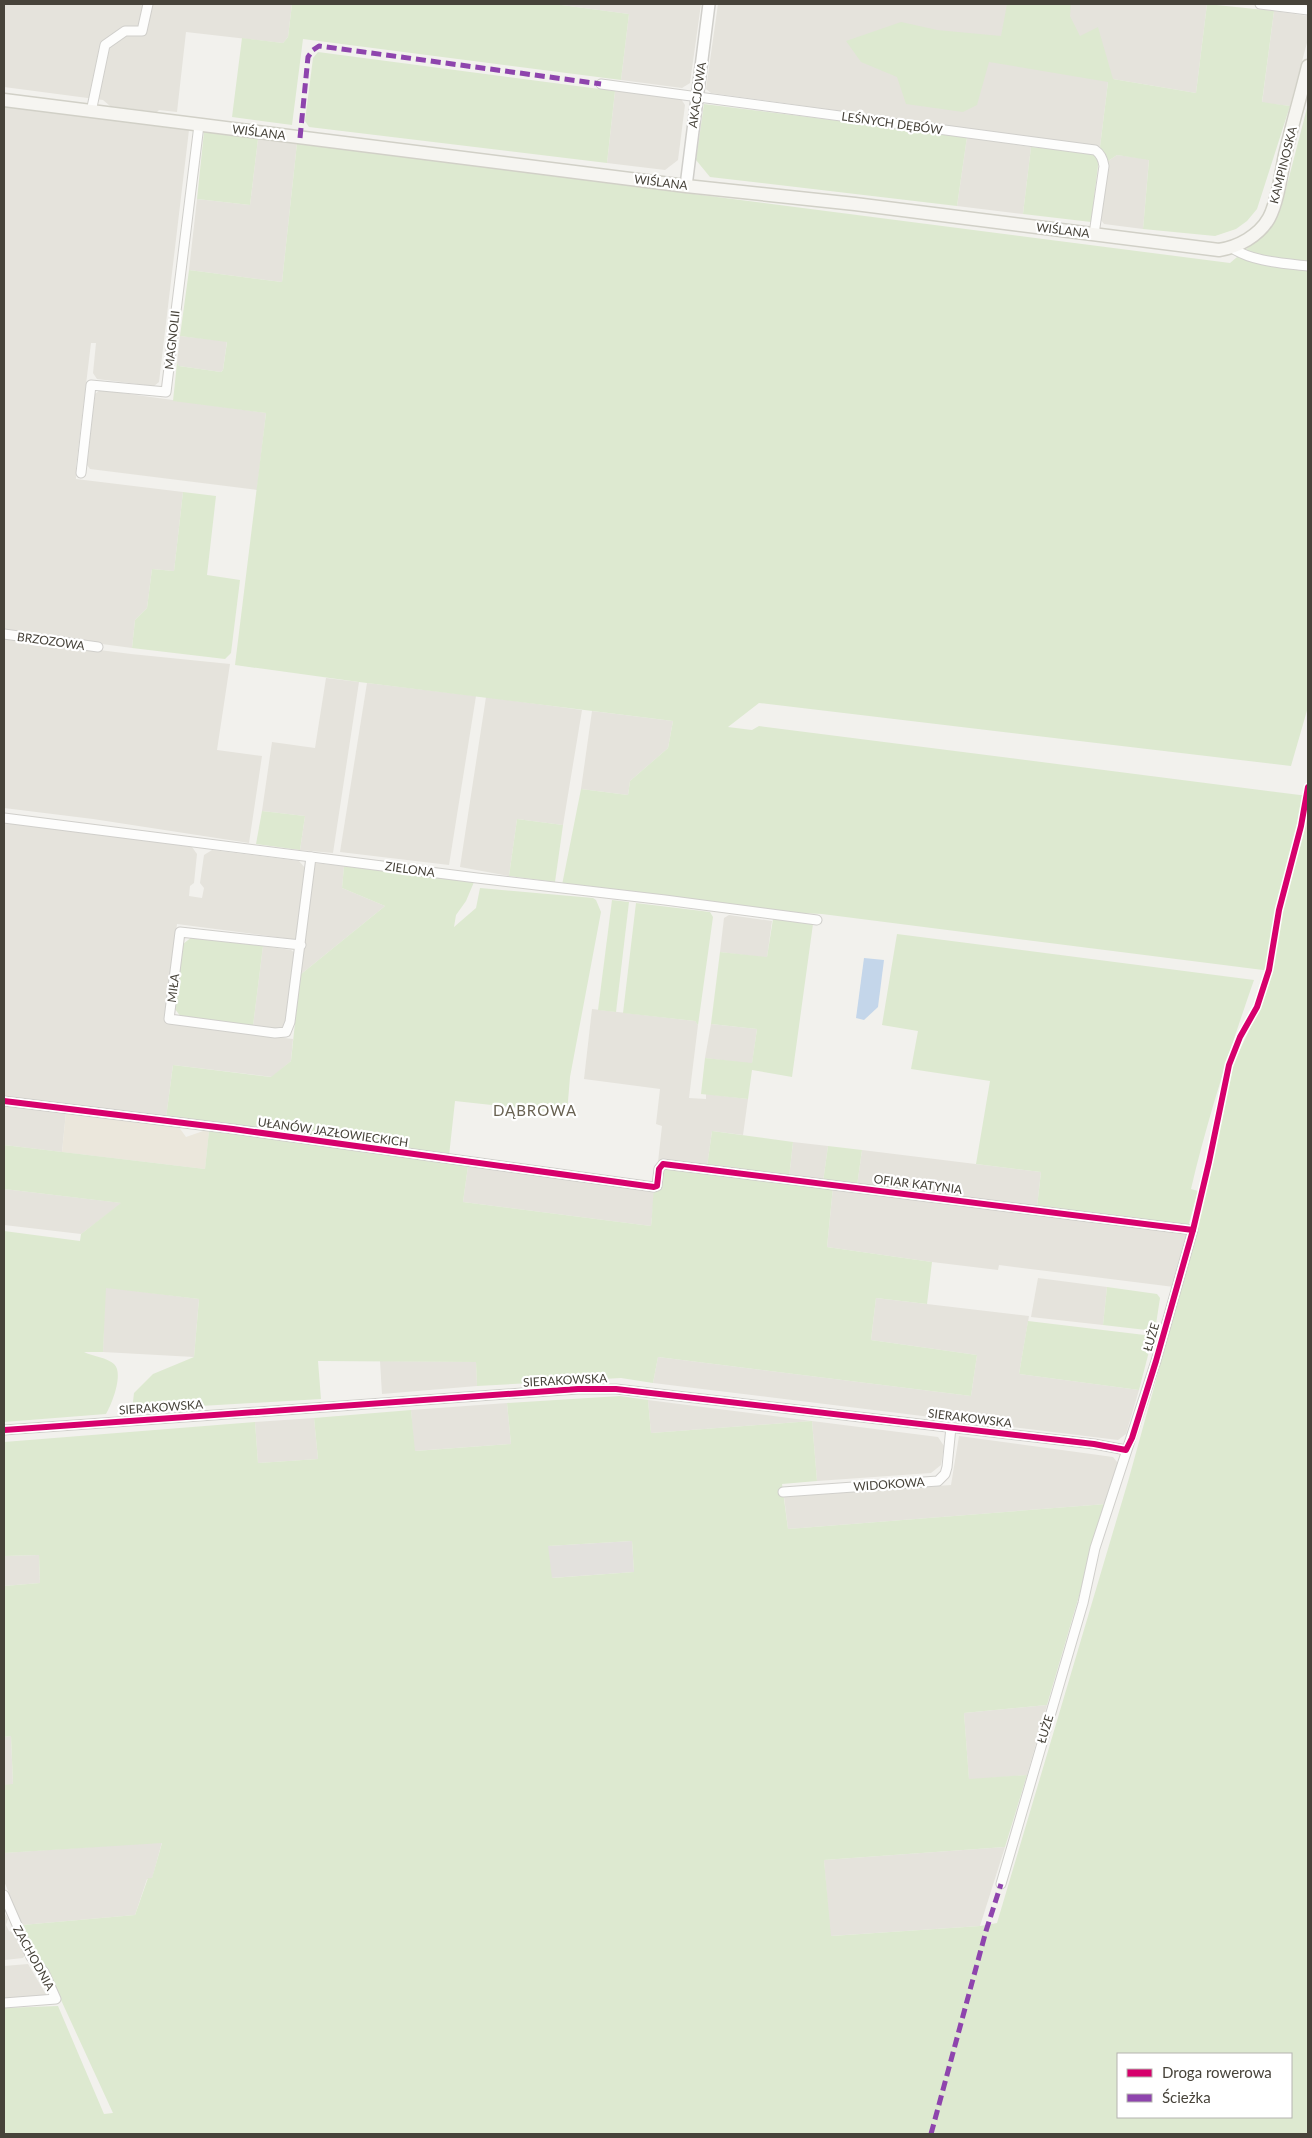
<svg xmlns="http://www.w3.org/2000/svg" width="1312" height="2138" font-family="Lato,sans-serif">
  <rect width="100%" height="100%" fill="#f2f1ed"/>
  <g fill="#e5e3dc">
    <path d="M4,4H292L288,37L283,43L186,32L177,112L159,110L157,112L110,106L103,100L4,87Z"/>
    <path d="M554,4H701L690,83L682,88L621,80L629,14Z"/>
    <path d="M718,4H1207L1196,93L1113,79L1108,82L1100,147L711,93L706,89Z"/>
    <path d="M1274,11L1308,16V39L1290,106L1262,103Z"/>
    <path d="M615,91L681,99L685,105L678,160L665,170L607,163Z"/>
    <path d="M4,107L189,130L159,382L154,386L97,379L93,373L96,343H91L76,467V479L183,492L174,571L152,569L147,608L135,620L132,648L4,631Z"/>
    <path d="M967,137L1031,147L1023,214L957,206Z"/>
    <path d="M258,139L297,143L282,282L189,270L197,199L250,205Z"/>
    <path d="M1117,155L1149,159L1143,229L1104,224L1101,220L1108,161Z"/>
    <path d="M180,336L227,341L223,370L221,372L179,366L177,363Z"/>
    <path d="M100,390L266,413L257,490L90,469L87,465L95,394Z"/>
    <path d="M4,638L131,654L230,664L217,750L262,756L249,843L93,819L4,808Z"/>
    <path d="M326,678L359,682L333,853L300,850L305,816L262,811L272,742L315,748Z"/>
    <path d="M367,683L476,696L449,865L340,852Z"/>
    <path d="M486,697L582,710L563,825L517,819L509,876L460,867Z"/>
    <path d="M592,711L673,721L668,748L630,781L628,795L581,789Z"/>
    <path d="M4,822L192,847L197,854L194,883L190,886L189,896L202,898L204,888L200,883L204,855L212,850L299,861L306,869L299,940L177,924L165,1023L293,1039L291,1061L272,1077L173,1065L166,1118L4,1097Z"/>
    <path d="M313,863L344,866L342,888L385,906L300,975Z"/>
    <path d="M729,915L772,921L767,958L720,952L724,918Z"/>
    <path d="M263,946L291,950L295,953L286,1024L278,1030L253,1026Z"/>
    <path d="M592,1009L695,1021L698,1025L689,1098L706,1099V1094L748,1099L743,1135L712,1131L707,1167L658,1162L662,1126L656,1124L660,1089L584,1079Z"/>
    <path d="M711,1024L757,1029L752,1064L705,1058Z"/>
    <path d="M4,1104L66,1112L62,1152L4,1145Z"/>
    <path d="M793,1142L828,1146L823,1182L789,1178Z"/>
    <path d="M862,1150L1041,1172L1037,1207L857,1186Z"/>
    <path d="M468,1166L655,1190L651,1226L463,1202Z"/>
    <path d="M833,1187L1188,1231L1174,1287L999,1265L998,1270L932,1262L827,1247Z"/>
    <path d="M4,1189L122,1203L81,1234L4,1225Z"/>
    <path d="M1038,1278L1107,1287L1103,1325L1031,1317Z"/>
    <path d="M105,1287L199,1299L194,1357L103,1352Z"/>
    <path d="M876,1298L1029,1316L1019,1374L1139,1390L1126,1434L1118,1440L653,1383L658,1357L971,1396L977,1355L871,1340Z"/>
    <path d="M380,1361L476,1362L477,1386L382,1394Z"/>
    <path d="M648,1400L812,1421L938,1437L944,1446L941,1465L931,1473L817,1481L812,1421L651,1433Z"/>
    <path d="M507,1403L511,1444L414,1451L411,1410Z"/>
    <path d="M314,1418L318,1459L258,1463L255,1422Z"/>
    <path d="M959,1436L1113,1457L1118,1463L1106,1504L788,1529L784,1497L951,1485Z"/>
    <path d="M39,1555L40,1583L4,1586V1556Z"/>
    <path d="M1047,1705L1027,1775L969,1780L964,1713Z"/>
    <path d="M11,1736L13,1785H4V1737Z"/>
    <path d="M162,1842L152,1879H147L135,1915L22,1925L4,1881V1853Z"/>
    <path d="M1005,1847L980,1926L830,1936L824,1860Z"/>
    <path d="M4,1912L8,1919L6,1925L9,1931L14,1933L25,1955L23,1958L4,1960Z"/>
    <path d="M28,1964L47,1996L4,1999V1966Z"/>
  </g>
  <path fill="#ebe7dc" d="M66,1112L178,1126L186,1137L206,1130L209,1131L205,1169L62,1152Z"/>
  <path fill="#e3e1dd" d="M632,1541L634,1572L551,1578L547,1546Z"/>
  <g fill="#dde9d0" fill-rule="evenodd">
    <path d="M292,4H554L629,14L621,80L303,39L292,125L232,117L242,38L283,43L288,37Z"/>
    <path d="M1007,4H1071L1070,16L1080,36L1098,27L1113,79L1196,93L1207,4L1274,11L1262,102L1290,106L1257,209L1247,221L1236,229L1215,236L1143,229L1149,160L1117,155L1108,161L1100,147L1108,82L989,62L977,105L963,112L906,104L897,77L861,62L846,41L901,22L937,30L1001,36Z"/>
    <path d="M318,52L615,91L607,163L309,127L305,121L313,58Z"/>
    <path d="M704,104L967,137L957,206L710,177L696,160Z"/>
    <path d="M1308,104V707L1291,766L759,703L728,727L752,730L759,726L1308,796V2134H4V2008L58,2006L104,2114L113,2113L61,2000L22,1925L135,1915L148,1878H152L162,1843L4,1853V1785L13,1784L11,1736L4,1737V1586L40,1583L39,1555L4,1556V1442L255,1422L258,1463L318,1459L314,1418L411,1410L415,1451L511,1444L507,1403L620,1396L648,1400L651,1433L812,1421L817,1481L782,1484L788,1529L1106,1504L1047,1705L964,1713L969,1779L1027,1775L1005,1847L824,1860L831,1936L980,1926L997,1923L1129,1478L1180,1293L1205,1191L1229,1073L1263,1001L1271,971L822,914L778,912L562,885L581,789L628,795L630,781L668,748L673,721L359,682L235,665L266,413L173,401L177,363L179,366L221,372L223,370L227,342L180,336L189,270L282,282L297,143L1230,263L1270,229L1281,208ZM632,1541L634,1572L552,1578L548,1546ZM1118,2054H1291V2117H1118Z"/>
    <path d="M204,132L258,139L250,205L197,199Z"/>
    <path d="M1031,147L1096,153L1099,158L1091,222L1023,214Z"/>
    <path d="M183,492L216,496L207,575L240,580L231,653L225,659L132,648L135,620L147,608L152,569L174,571Z"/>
    <path d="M262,811L305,816L300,850L256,844Z"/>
    <path d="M517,819L563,825L555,882L509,876Z"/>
    <path d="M344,866L474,882L466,901L456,915L454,927L476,908L480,888L593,898L596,900L601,912L570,1077L567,1113L455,1101L449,1156L444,1153L166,1118L173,1065L271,1077L291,1061L300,975L385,906L342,888Z"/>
    <path d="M612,900L629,902L616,1012L598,1010Z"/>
    <path d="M636,903L710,912L713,917L698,1025L695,1021L623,1013Z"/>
    <path d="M773,919L813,924L792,1077L752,1070L748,1099L701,1094L705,1058L752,1063L757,1029L711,1024L720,952L767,957Z"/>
    <path d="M897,934L1254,980C1231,1046 1207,1120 1191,1189L1198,1191L1188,1227L1037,1207L1041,1172L976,1164L990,1081L911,1069L918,1031L882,1025Z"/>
    <path d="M192,937L263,946L253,1026L181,1017L175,1009L183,944Z"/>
    <path d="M209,1131L468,1166L463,1202L651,1226C654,1209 650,1179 665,1166L833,1187L827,1247L932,1262L927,1304L876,1298L871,1340L977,1355L971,1396L658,1357L653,1383L621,1378L477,1386L476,1362L318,1361L321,1399L132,1410L134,1393L153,1374L194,1357L199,1299L106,1288L103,1352H84C92,1356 108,1358 114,1364C124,1373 112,1404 106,1414L4,1422V1231L80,1241L81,1234L121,1203L4,1189V1145L205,1169Z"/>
    <path d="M712,1131L793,1142L789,1178L707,1167Z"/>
    <path d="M828,1146L862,1150L857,1186L823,1182Z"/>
    <path d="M1107,1287L1157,1294L1160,1298L1155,1331L1103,1325Z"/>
    <path d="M1028,1321L1153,1336L1139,1390L1019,1374Z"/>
  </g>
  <path fill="#c4d6ea" d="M864,958L884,960L878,1007L864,1020L856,1018Z"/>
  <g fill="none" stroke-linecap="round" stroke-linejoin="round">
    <g stroke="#d0cfcb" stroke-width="11">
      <g id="minor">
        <path d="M1260,4L1308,10"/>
        <path d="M601,84L1095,150C1101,154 1103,159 1104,166L1094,234"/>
        <path d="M91,112L105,45L125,31H142L148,4"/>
        <path d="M1232,248C1253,262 1283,263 1308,266"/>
        <path d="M81,473L91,385L166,392L199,125"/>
        <path d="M4,634L98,647"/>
        <path d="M4,818L477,878L665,900L817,920"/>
        <path d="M301,945L180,932L169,1019L275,1033L286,1032L290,1022L311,857"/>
        <path d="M4,1101L233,1129L654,1187L657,1186L659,1169L663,1164L1193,1230L1156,1361L1095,1548L1083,1603L1001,1884"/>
        <path d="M4,1430L578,1389H616L1094,1444L1126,1450"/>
        <path d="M783,1492L938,1481L945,1474L947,1467L951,1427"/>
        <path d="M4,1895L31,1957L44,1972L56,1999L4,2003"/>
      </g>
    </g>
    <g stroke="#d0cfcb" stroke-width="14">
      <path id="tertiary" d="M686,186L709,4"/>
    </g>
    <g stroke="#d1d0c7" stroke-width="15">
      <path id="secondary" d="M4,100L686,186L855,204L1219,250C1238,247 1259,236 1269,218C1278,201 1281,174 1285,155C1292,125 1301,95 1308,66"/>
    </g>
    <use href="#minor" stroke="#fdfdfc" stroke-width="9"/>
    <use href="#tertiary" stroke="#fdfdfc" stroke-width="11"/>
    <use href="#secondary" stroke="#f6f5f1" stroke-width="12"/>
    <g stroke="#8e44ad" stroke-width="5" stroke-dasharray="10 5" stroke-linecap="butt">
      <path d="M300,138L308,57L313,50L319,46L601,84"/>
      <path d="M931,2134L986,1931L1001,1884"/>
    </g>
    <g stroke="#fff" stroke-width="9">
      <g id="cycleway">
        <path d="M4,1101L233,1129L654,1187L657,1186L659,1169L663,1164L1193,1230"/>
        <path d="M4,1430L578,1389H616L1094,1444L1126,1450L1132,1438L1156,1361L1193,1230L1209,1162L1229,1065L1240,1037L1257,1007L1269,970L1279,910L1301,826L1308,787"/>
      </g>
    </g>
    <use href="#cycleway" stroke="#d6006c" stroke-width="6"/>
  </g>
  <g text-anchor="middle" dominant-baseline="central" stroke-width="4.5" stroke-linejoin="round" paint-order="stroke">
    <g font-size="12" fill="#47433a" stroke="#fff">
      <text transform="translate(697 95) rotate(-82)">AKACJOWA</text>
      <text transform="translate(892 123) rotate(8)">LEŚNYCH DĘBÓW</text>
      <text transform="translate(259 132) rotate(7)">WIŚLANA</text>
      <text transform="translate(1283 165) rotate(-76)">KAMPINOSKA</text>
      <text transform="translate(661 182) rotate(7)">WIŚLANA</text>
      <text transform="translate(1063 230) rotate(7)">WIŚLANA</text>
      <text transform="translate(172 340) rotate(-84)">MAGNOLII</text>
      <text transform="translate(51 641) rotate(8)">BRZOZOWA</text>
      <text transform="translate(410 869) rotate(8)">ZIELONA</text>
      <text transform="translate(173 988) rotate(-83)">MIŁA</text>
      <text transform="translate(333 1132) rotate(8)">UŁANÓW JAZŁOWIECKICH</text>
      <text transform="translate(918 1184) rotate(7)">OFIAR KATYNIA</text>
      <text transform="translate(1151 1337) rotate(-74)">ŁUŻE</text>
      <text transform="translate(565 1380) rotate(-3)">SIERAKOWSKA</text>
      <text transform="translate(161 1407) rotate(-4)">SIERAKOWSKA</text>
      <text transform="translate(970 1418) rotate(7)">SIERAKOWSKA</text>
      <text transform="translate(889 1484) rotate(-4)">WIDOKOWA</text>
      <text transform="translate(1045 1729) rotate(-73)">ŁUŻE</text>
      <text transform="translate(34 1958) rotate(61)">ZACHODNIA</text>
    </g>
    <g font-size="15" letter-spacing="1" fill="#696252" stroke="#fff">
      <text x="535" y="1110">DĄBROWA</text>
    </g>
  </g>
  <rect width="1312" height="2138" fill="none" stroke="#47433a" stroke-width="10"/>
  <rect x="1117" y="2053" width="175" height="65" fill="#ffffff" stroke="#b5b4b0"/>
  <rect x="1127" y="2069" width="25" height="8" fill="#d6006c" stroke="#b5b4b0"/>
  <text x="1162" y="2078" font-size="15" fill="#47433a">Droga rowerowa</text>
  <rect x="1127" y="2094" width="25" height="8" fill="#8e44ad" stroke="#b5b4b0"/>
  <text x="1162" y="2103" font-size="15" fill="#47433a">Ścieżka</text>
</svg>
